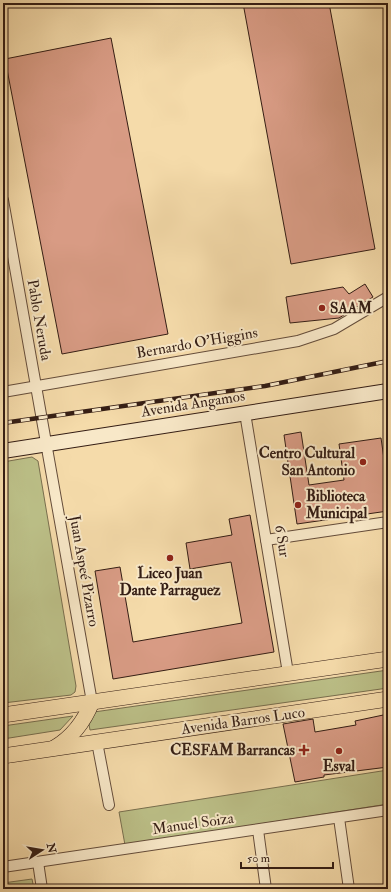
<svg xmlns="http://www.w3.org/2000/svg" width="391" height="892" font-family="'IM FELL Double Pica',serif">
  <rect width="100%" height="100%" fill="#f5dbaa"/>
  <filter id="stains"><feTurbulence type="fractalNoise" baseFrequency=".005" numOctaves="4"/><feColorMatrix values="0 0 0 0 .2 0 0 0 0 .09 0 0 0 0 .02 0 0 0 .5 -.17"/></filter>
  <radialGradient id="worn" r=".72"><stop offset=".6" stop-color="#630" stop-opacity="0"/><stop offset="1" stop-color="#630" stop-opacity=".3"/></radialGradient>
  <g fill="#bcc088" stroke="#786e4e">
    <path d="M32,457L38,461L76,686L75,692L71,695L3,703V462Z"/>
    <path d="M388,670V688L90,730L87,713Z"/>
    <path d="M73,716L60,730L3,739V726Z"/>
    <path d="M388,770V804L125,845L119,812Z"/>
    <path d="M32,879L34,889H3V883Z"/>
  </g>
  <g fill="#d89b84" stroke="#341d14">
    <path d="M243,3H329L375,249L291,264Z"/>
    <path d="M111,38L168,334L62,354L5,59Z"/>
    <path d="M365,284L373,297L339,318L290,323L286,297L343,287L349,294Z"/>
    <path d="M301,432L309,485L344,480L339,444L381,438L388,487V511L297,524L284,435Z"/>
    <path d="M250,515L274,652L113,679L95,571L120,567L133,642L242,623L231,562L190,569L186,543L232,535L229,519Z"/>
    <path d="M388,714V767L324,775V777L295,782L283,724L313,719L315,732L356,725L355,721Z"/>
  </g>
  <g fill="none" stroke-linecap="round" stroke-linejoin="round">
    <g stroke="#644c3a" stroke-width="12">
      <g id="street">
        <path d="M3,200L92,702"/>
        <path d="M3,392L298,341L334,329L388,297"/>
        <path d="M245,413L288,673"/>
        <path d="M266,540L388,522"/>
        <path d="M97,742L109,805"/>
        <path d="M339,818L349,889"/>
        <path d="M258,830L266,889"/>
        <path d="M38,862L42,889"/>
        <path d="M3,867L388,810"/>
      </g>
    </g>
    <g stroke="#341d14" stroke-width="16">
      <path id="secondary" d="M3,451L388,391"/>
    </g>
    <g stroke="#341d14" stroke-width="16">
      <g id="primary">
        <path d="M3,715L388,659"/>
        <path d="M54,748C73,737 84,722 92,702"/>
        <path d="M3,756L388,699"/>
      </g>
    </g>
    <use href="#street" stroke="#f8e8c8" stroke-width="10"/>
    <use href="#secondary" stroke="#f8e8c8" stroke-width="14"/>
    <use href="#primary" stroke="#f5dbaa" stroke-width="15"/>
    <g stroke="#341d14" stroke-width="4.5">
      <path id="rail" d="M3,423L265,386L388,361"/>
    </g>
    <use href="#rail" stroke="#f8e8c8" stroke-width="3" stroke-dasharray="9" stroke-linecap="butt"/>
  </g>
  <g fill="#8f2418" stroke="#f8e8c8" stroke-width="1.5">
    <circle cx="322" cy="308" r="4"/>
    <circle cx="363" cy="462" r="4"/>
    <circle cx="298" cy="505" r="4"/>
    <circle cx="170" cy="558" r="4"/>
    <path d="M302 744h4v4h4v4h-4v4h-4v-4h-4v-4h4z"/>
    <circle cx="339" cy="751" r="4"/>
  </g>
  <g text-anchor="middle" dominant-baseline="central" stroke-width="4" stroke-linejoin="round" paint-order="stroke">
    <g font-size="15" font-weight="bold" fill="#341d14" stroke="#f8e8c8" text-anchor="start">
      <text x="330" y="308">SAAM</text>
      <text x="355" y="453" text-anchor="end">Centro Cultural<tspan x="355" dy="17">San Antonio</tspan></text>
      <text x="306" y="496">Biblioteca<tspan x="306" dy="17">Municipal</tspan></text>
      <text x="170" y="573" text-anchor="middle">Liceo Juan<tspan x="170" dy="17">Dante Parraguez</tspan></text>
      <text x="295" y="750" text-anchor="end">CESFAM Barrancas</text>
      <text x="339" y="766" text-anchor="middle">Esval</text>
    </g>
    <g font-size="15" fill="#341d14" stroke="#f8e8c8">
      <text transform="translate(39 320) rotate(80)">Pablo Neruda</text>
      <text transform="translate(197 343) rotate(-10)">Bernardo O'Higgins</text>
      <text transform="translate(193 404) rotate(-9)">Avenida Angamos</text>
      <text transform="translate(282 541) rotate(81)">6 Sur</text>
      <text transform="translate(84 571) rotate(80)">Juan Aspeé Pizarro</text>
      <text transform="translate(243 721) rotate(-8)">Avenida Barros Luco</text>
      <text transform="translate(193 824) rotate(-8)">Manuel Soiza</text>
    </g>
  </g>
  <rect width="391" height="892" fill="none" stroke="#f5dbaa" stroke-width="16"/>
  <rect x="4" y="4" width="383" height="884" fill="none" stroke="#341d14" stroke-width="2"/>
  <rect x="8" y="8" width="375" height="876" fill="none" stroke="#341d14"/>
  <g transform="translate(42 850) rotate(78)" stroke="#f8e8c8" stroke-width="3" paint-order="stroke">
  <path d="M0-3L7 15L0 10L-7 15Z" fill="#341d14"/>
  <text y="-6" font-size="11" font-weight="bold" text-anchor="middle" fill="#341d14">N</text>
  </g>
  <path d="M241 862v6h92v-6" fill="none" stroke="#341d14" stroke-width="2"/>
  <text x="247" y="862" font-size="12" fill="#341d14" stroke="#f8e8c8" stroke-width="3" paint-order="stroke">50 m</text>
  <rect width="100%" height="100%" filter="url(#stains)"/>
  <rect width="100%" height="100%" fill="url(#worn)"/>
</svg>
